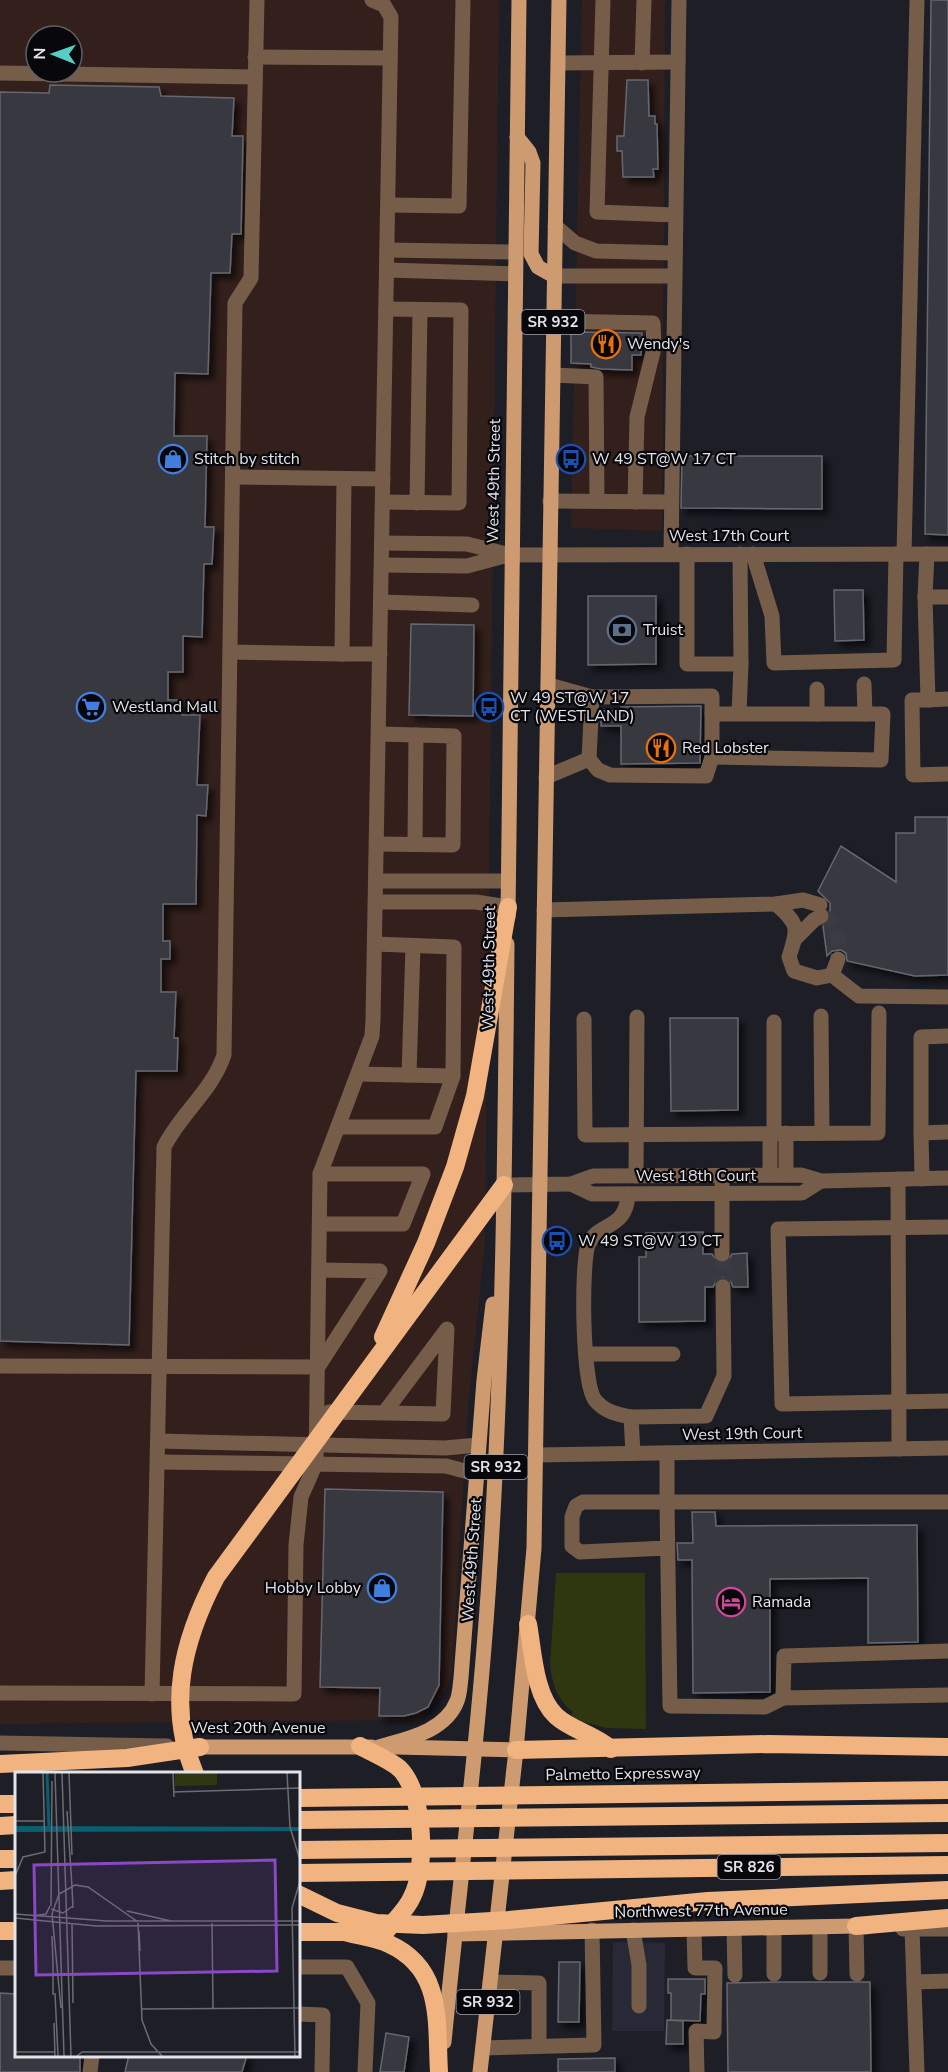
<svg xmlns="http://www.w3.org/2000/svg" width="948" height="2072" font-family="'Nunito Sans',sans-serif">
  <defs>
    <filter id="shadow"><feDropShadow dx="5.5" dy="5.5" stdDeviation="3" flood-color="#0009"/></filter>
  </defs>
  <rect width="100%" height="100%" fill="#1d1e26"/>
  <g fill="#33201c" fill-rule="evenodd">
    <path d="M0,0H499L485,1241L468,1408L452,1673L445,1692L420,1720L0,1724ZM36,36H72V72H36Z"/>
    <path d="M582,0H665L662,531L571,528Z"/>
  </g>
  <path fill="#282936" d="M613,1942L665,1943L664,2031H612Z"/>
  <path fill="#2e3710" d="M556,1573H645L646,1729L607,1728L580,1721L571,1715L573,1712C557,1700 552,1683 550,1664Z"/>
  <g fill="#373841" stroke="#666770" stroke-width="1.5" filter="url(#shadow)">
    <path d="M931,0H948V535L925,534Z"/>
    <path d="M627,80H648L649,116H655V124H657L658,169H653L654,177H623L622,151H617V136H624Z"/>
    <path d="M50,85L159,87L161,96L234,98L232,136H243L241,234H232L230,273H211L208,374L175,373L174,436H207L205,527H214L212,564H204L202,637L183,636V672H168V700H182V715H200L197,785H208L206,816L197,815L196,904H163V941H170V959H161V992H176L174,1038H178L177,1071H136L129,1345L0,1341V92L49,93Z"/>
    <path d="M571,332L642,333L641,355H632V370L601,369L591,367V364L571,363Z"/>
    <path d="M682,456H822V509L681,508Z"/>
    <path d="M834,590H863L864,640L835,641Z"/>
    <path d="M588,596H656V664L588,665Z"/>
    <path d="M411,624L474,625L473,716L409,715Z"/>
    <path d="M701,706L700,763L621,764V726H601V711H621V707Z"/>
    <path d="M915,817H948V975L915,976L847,961L846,953L841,950L832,951L827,956L823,926L830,920V903L818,891L841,846L896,882V833H915Z"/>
    <path d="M670,1018H738V1110L671,1111Z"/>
    <path d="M703,1232V1254H712L718,1263L727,1262L732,1254L747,1253L748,1287H733L731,1282L723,1277L718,1279L713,1287H705V1321L639,1322V1257H646V1233Z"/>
    <path d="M325,1489L443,1492L439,1685L428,1707L416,1713L404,1716H379L380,1688L320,1687Z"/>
    <path d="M692,1512H715L716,1526L917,1525L918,1642L868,1643V1578L770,1579V1692L693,1693L692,1560H678L677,1543H693Z"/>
    <path d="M559,1962H580L579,2022H558Z"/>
    <path d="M668,1979H705V1994H701L700,2021L671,2020V1993H668Z"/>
    <path d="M779,1982H870L871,2072H728L727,1983Z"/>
    <path d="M0,1993L16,1994V2055H80V2072H0Z"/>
    <path d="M667,2020L683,2021V2044H666Z"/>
    <path d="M386,2033L409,2037L404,2072H380Z"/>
    <path d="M129,2055H247L242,2072H125Z"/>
    <path d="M615,2058V2072H558V2059Z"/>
  </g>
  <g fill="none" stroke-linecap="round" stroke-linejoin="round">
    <g stroke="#3b3c43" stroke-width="15" stroke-dasharray="15 8" stroke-linecap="butt">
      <path d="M821,916C842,922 838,940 838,959"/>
      <path d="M722,1254L723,1287"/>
    </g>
    <g stroke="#755d49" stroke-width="15">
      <path d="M603,0L597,212L675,215"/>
      <path d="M255,57L390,58"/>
      <path d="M558,63L678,62"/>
      <path d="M642,63L644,0"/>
      <path d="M0,73L255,77"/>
      <path d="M388,205L459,206L463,0"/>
      <path d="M555,226L575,243L596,251L674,253"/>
      <path d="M387,250L515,252"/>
      <path d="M387,270L515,274"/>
      <path d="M554,276H673"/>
      <path d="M553,321L653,323L654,348L637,417L635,502"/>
      <path d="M553,375L596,377L597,501"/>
      <path d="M233,477L383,479"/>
      <path d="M550,501L671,502"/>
      <path d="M383,502L459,503L461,310L386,309"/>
      <path d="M417,503L420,310"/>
      <path d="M382,543L467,544L510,555L948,554"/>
      <path d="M671,554L679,0"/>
      <path d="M687,554V664H741L740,554"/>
      <path d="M753,554L772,616L774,663L894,660L896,554"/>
      <path d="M904,554L917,0"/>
      <path d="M927,554L925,597H948"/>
      <path d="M382,565L467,566L508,555"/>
      <path d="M925,597L928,700H912L913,775L948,774"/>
      <path d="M381,602L472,605"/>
      <path d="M230,652L342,654L344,479"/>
      <path d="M342,654H380"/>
      <path d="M864,684L865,714"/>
      <path d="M549,685L592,697L712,696V714"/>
      <path d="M817,689V714"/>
      <path d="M592,697L589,759L598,770L610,775L706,776L712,757"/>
      <path d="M928,700L948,699"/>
      <path d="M739,714H712V757L881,760L883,714H739L741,664"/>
      <path d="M546,777L589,759"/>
      <path d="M377,844L453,845L454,736L379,734"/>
      <path d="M415,844L416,735"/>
      <path d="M376,881H508"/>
      <path d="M376,902H476L508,907"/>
      <path d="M776,904C800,925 798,929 789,957L794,971L817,978L832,975L859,996L948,997"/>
      <path d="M544,910L776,904L803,900L820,905"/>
      <path d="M795,939L814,920L821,916"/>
      <path d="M832,975L838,959"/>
      <path d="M821,1016L822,1133"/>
      <path d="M584,1019L585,1135L878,1133L879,1013"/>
      <path d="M948,1036L921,1037V1133L948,1132"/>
      <path d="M358,1074L453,1076"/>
      <path d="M409,1075L413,946"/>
      <path d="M338,1127H435L453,1076L454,947L375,944"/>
      <path d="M774,1133V1022"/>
      <path d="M786,1133V1175"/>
      <path d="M921,1133L922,1179"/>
      <path d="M770,1175V1133"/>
      <path d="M636,1176L637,1017"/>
      <path d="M898,1179L899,1449"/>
      <path d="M571,1184L592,1194L802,1193L821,1181"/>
      <path d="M722,1184V1254"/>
      <path d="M504,1185L571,1184L593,1176L801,1175L821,1181L948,1178"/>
      <path d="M628,1194C627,1230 597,1222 588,1245C581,1266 582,1384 595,1400C605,1412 616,1414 631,1417L633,1453"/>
      <path d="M320,1224H403L423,1174H320"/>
      <path d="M948,1227L778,1229L782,1404L948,1401"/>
      <path d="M586,1354H673"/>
      <path d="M0,1366L318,1367L380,1271L319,1270"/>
      <path d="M329,1412L443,1414L447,1329L384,1413"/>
      <path d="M631,1417L706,1416L724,1376L723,1287"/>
      <path d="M158,1441L445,1448L478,1445"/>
      <path d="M667,1453V1502H948"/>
      <path d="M537,1455L948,1448"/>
      <path d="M158,1462L446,1466L476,1474"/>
      <path d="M667,1548L580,1552L572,1546V1517L576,1506L583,1502H667L670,1706L765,1707L783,1698"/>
      <path d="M948,1651L784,1656L783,1698L948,1695"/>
      <path d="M0,1693L294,1694L296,1545L301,1497L316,1463L320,1174L372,1036L373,1020L391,17L384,5L372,0"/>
      <path d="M152,1694L164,1147C181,1113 212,1091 224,1055L235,303L251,278L257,0"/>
      <path d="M0,1743L167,1746"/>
      <path d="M820,1927V1973"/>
      <path d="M774,1928V1974"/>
      <path d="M694,1929L695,1968H715L714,2032L696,2031L697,2072"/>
      <path d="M734,1929L735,1975"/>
      <path d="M903,1929H948"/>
      <path d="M912,1929L917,2072"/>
      <path d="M633,1930L639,1965V2006"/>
      <path d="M298,1967H347L368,2003L365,2072"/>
      <path d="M0,1968H16"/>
      <path d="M857,1974L856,1926L867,1927"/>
      <path d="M490,1982L539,1983V2046"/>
      <path d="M914,1982L948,1981"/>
      <path d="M298,2014L323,2015L322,2072"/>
      <path d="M483,2048L594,2045L592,1930"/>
      <path d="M90,2072L92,2056"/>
    </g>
    <g stroke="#ce9b70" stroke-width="15">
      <path d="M517,137L529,152L533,163L531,254L538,267L554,276"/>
      <path d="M508,917L519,0"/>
      <path d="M200,1747H372"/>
      <path d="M379,1747C406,1739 445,1732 457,1701C460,1694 460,1685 461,1678L484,1380L493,1304"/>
      <path d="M396,1747L516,1750"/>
      <path d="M455,1934L856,1926"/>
      <path d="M444,2042C459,1888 479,1734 489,1580C503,1368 505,1156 507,944"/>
      <path d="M480,2072L516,1750L534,1548L559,0"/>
    </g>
    <g stroke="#f1b480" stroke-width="18">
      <path d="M383,1337L426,1243L455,1167L475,1096L508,907"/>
      <path d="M528,1624C533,1651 534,1695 556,1716C571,1730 594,1734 611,1749"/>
      <path d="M360,1746C372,1753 390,1760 400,1769C424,1793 427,1868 412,1897C407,1909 395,1920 387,1930"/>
      <path d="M516,1750L768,1744L948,1747"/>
      <path d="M0,1764L127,1758L200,1747"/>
      <path d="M195,1774C166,1705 183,1640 216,1577L504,1185"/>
      <path d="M298,1798L948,1790"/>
      <path d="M0,1804H16"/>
      <path d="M298,1820L948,1813"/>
      <path d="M0,1826L16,1825"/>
      <path d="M298,1850L948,1843"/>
      <path d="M0,1859H16"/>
      <path d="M298,1873L948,1865"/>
      <path d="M0,1881L16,1880"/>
      <path d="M298,1894L337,1913L376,1923L423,1925L509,1920L708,1901L948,1890"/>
      <path d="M856,1926L948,1918"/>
      <path d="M0,1931H16"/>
      <path d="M298,1932H357"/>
      <path d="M345,1932C359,1936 376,1938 389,1944C444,1969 436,2022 439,2072"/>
    </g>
  </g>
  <defs>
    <g id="restaurant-ring" transform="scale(1.5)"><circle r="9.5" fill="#08080c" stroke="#e8710a" stroke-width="1.5"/><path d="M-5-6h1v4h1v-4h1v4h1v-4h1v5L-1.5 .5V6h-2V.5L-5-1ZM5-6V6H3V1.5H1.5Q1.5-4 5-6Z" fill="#e8710a"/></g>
    <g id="shop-ring" transform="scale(1.5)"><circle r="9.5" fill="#08080c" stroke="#3f7fe0" stroke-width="1.5"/><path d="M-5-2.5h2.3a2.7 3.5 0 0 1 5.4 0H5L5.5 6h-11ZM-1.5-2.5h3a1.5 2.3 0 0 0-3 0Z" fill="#3f7fe0"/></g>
    <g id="bus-ring" transform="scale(1.5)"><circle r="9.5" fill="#08080c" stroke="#1a4fb4" stroke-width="1.5"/><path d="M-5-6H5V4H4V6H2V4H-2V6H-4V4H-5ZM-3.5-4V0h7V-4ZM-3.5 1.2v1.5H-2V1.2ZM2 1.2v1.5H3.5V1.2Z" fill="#1a4fb4"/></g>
    <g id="bank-ring" transform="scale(1.5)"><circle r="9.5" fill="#08080c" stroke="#5c6f8a" stroke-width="1.5"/><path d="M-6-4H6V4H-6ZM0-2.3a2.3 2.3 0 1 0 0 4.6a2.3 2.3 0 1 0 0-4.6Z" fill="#5c6f8a"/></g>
    <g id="supermarket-ring" transform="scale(1.5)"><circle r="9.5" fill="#08080c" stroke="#3f7fe0" stroke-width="1.5"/><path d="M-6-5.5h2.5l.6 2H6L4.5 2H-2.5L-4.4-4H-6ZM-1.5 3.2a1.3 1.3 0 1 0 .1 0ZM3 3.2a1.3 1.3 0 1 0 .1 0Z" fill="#3f7fe0"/></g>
    <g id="hotel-ring" transform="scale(1.5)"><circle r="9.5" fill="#08080c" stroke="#d1479c" stroke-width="1.5"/><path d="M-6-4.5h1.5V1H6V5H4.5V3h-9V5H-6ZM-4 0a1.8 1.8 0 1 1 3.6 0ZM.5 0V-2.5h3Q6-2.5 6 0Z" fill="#d1479c"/></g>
  </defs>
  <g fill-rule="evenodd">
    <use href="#restaurant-ring" x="606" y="344"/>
    <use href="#shop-ring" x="173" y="459"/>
    <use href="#bus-ring" x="571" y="459"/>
    <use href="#bank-ring" x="622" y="630"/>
    <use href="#supermarket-ring" x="91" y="707"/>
    <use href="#bus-ring" x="489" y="707"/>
    <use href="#restaurant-ring" x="661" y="748"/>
    <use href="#bus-ring" x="557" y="1241"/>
    <use href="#shop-ring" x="382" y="1588"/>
    <use href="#hotel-ring" x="731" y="1602"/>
  </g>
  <g text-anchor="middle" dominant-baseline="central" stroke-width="4.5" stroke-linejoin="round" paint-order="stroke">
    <g fill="#08080c" stroke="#a1a2a7" stroke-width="1.5">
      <rect x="521.5" y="310" width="63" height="24" rx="4.5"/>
      <rect x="464.5" y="1455" width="63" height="24" rx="4.5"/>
      <rect x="717.5" y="1855" width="63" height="24" rx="4.5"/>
      <rect x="456.5" y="1990" width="63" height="24" rx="4.5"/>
    </g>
    <g font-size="15" font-weight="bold" fill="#e3e4e9">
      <text x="553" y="322">SR 932</text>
      <text x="496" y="1467">SR 932</text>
      <text x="749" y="1867">SR 826</text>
      <text x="488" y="2002">SR 932</text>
    </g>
    <g font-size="16" fill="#e3e4e9" stroke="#08080c" text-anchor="start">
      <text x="627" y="344">Wendy's</text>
      <text x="194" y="459">Stitch by stitch</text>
      <text x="592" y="459">W 49 ST@W 17 CT</text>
      <text x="643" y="630">Truist</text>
      <text x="510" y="698">W 49 ST@W 17<tspan x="510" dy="18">CT (WESTLAND)</tspan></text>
      <text x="112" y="707">Westland Mall</text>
      <text x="682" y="748">Red Lobster</text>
      <text x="578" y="1241">W 49 ST@W 19 CT</text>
      <text x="361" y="1588" text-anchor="end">Hobby Lobby</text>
      <text x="752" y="1602">Ramada</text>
    </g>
    <g font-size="16" fill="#e3e4e9" stroke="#08080c">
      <text transform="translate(494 481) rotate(-89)">West 49th Street</text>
      <text x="729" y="536">West 17th Court</text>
      <text transform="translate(489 968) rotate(-89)">West 49th Street</text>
      <text x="696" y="1176">West 18th Court</text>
      <text transform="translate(742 1434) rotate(-1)">West 19th Court</text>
      <text transform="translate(472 1560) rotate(-86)">West 49th Street</text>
      <text x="258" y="1728">West 20th Avenue</text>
      <text transform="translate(623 1774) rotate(-1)">Palmetto Expressway</text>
      <text transform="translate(701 1911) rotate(-1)">Northwest 77th Avenue</text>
    </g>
  </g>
  <g transform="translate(15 1772)">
    <rect width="285" height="285" fill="#1d1e26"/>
    <path d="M160,1H202V13L160,14Z" fill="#2e3710"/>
    <path d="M0,54L285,55V59L0,60Z" fill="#085f72"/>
    <path fill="none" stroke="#085f72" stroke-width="3" d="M32,1L34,56"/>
    <path fill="none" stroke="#6c6d74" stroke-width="1.5" d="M40,1L49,284M47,1L56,284M54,1L57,83M158,1L159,25M272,1L275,55L285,88M158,20L285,16M52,39L57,115M0,49H30M0,104L8,85L30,80L28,1M57,115L58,136M36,134L37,9M36,137L48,141L58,134M112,139L156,149M0,142L92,149H285M18,144L31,142L35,134M0,146L81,154L285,153M123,151L127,248L136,272L147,284M197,151L198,236M57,152L58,231M124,159L125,179M37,164L38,192M38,192V223M40,221L43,284M46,236L37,142L44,122L60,113L73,115L123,150M126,237L285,236M39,251L40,284M0,280H40M62,284L67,280H285M280,284L277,136L285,109"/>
    <path fill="#8b48c5" fill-opacity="0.15" stroke="#8b48c5" stroke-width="3" d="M260,88L262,199L21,203L19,93Z"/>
    <rect width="285" height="285" fill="none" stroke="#e3e4e9" stroke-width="3"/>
  </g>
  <g transform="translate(54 54) rotate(271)"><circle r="28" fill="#08080c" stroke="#606064" stroke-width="1.5"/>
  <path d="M0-4.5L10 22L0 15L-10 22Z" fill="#57cec1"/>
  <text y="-9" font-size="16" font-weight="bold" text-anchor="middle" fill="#e3e4e9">N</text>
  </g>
</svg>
